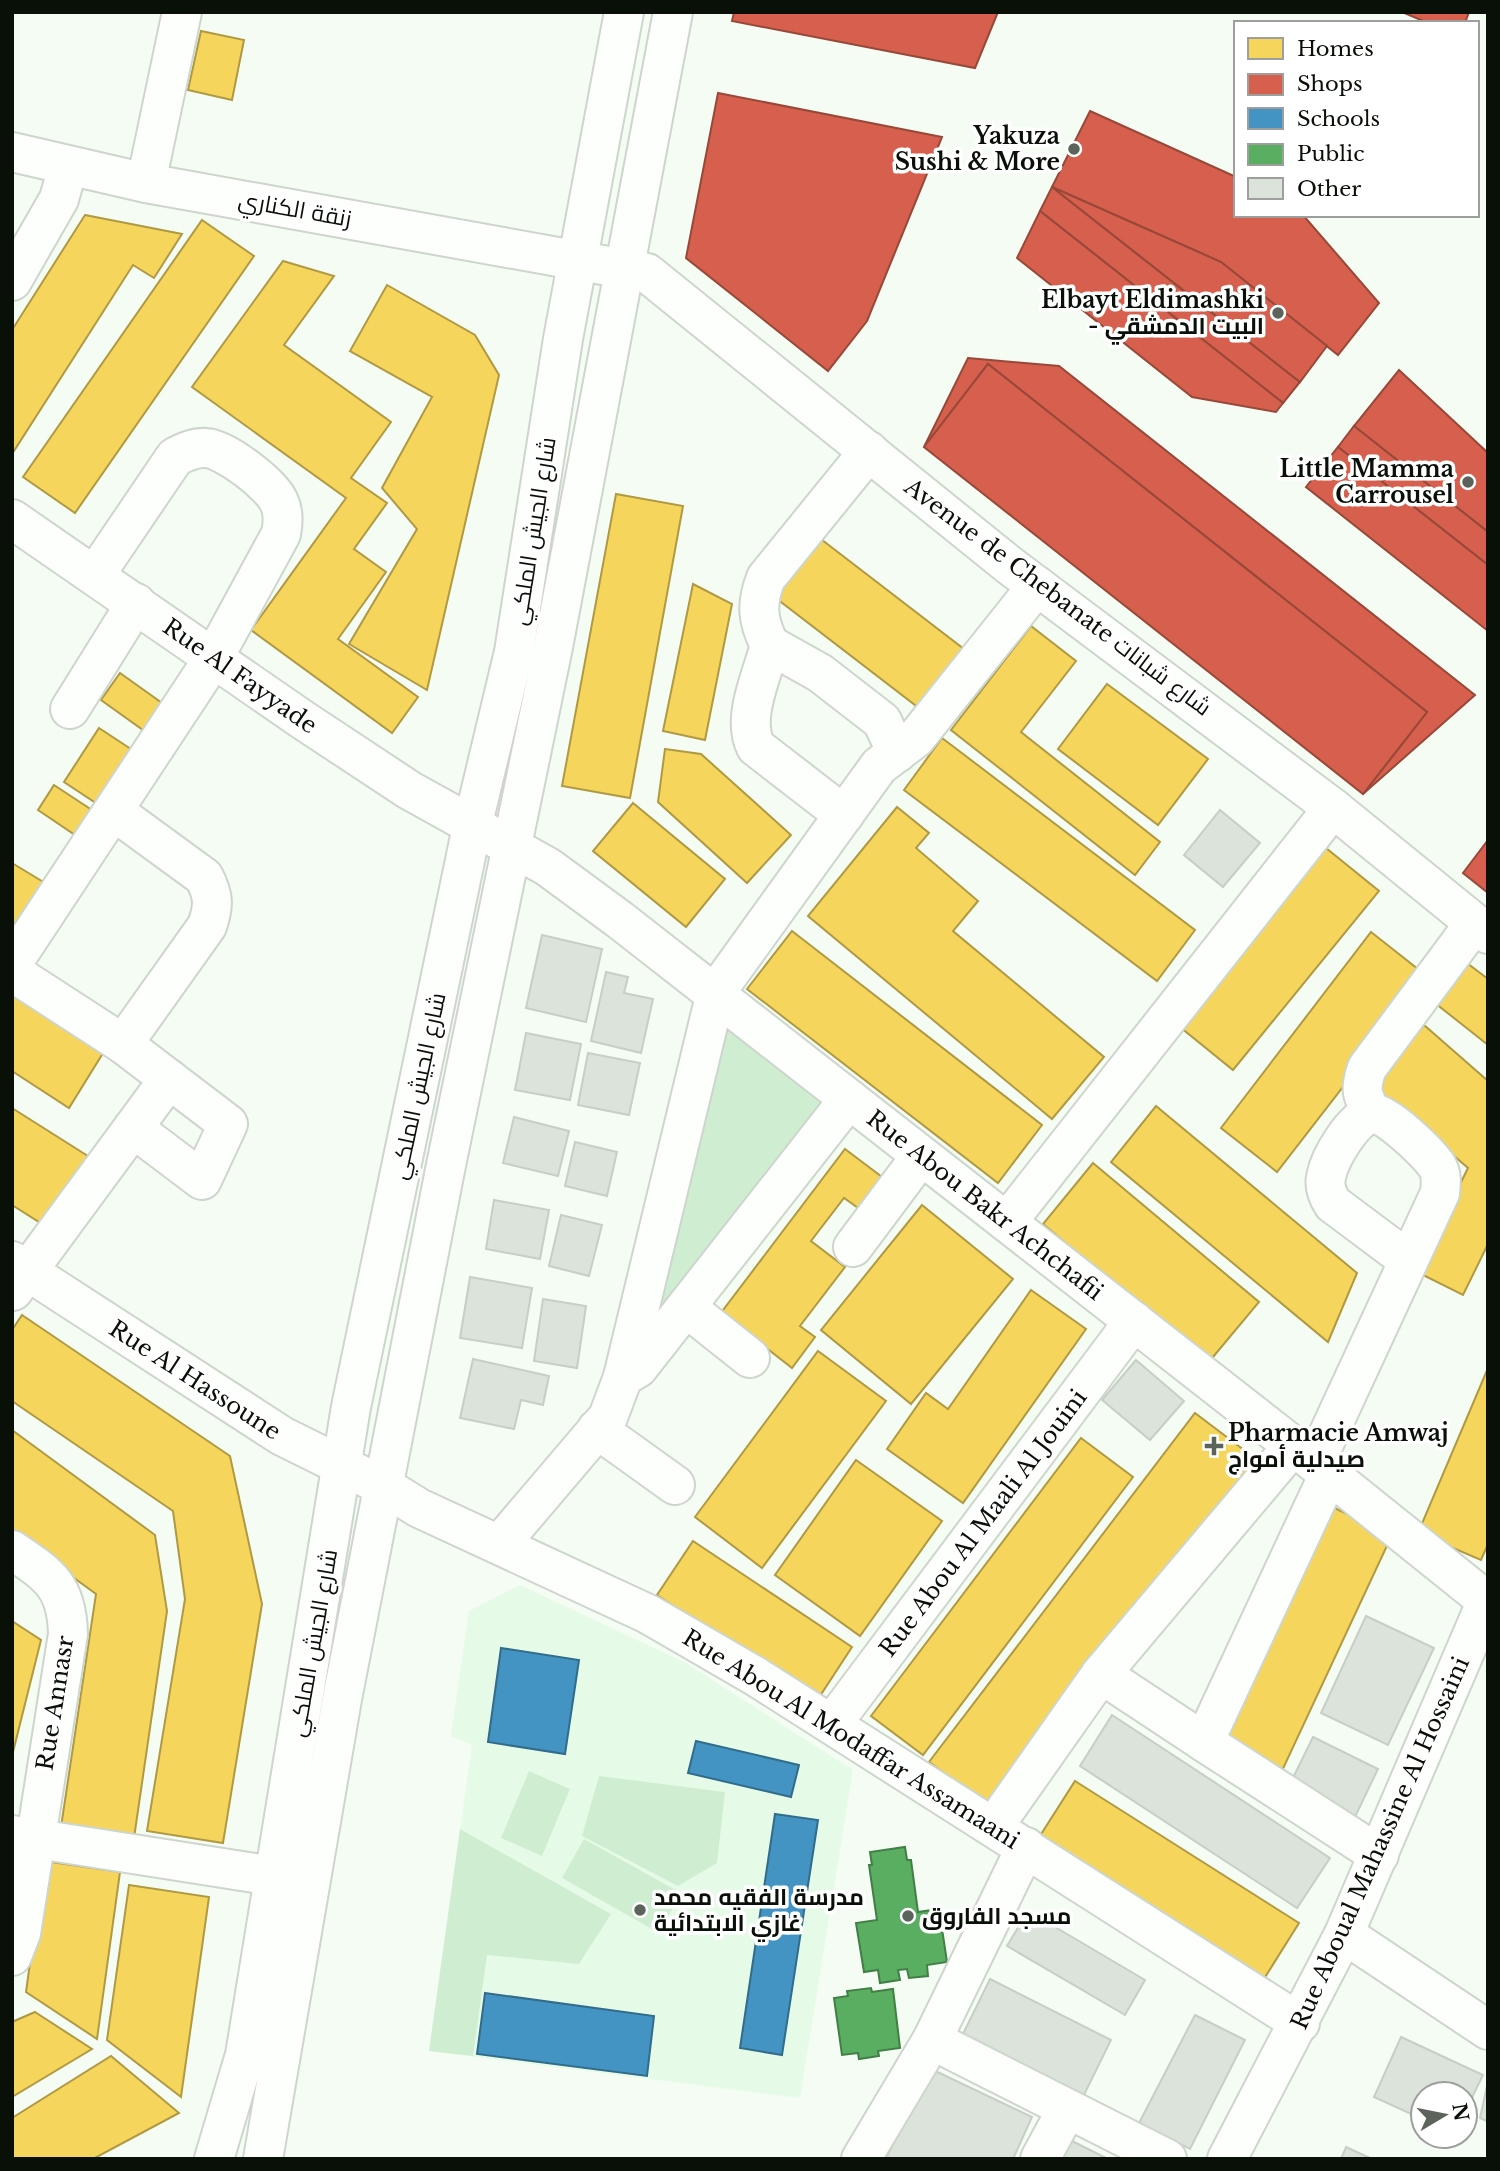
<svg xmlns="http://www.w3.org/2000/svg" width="1500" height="2171" font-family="'Libre Baskerville',Cairo,serif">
  <rect width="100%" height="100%" fill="#f4fcf4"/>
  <path fill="#e6fbe7" d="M520,1585L686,1663L853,1770L800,2098L429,2051L472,1745L451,1736L469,1611Z"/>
  <g fill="#cfedd1">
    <path d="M719,1021L833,1109L642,1354Z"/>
    <path d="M529,1771L570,1789L542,1856L501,1838Z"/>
    <path d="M599,1776L725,1792L717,1863L678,1886L582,1836Z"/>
    <path d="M460,1829L611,1914L579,1964L487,1955L473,2056L429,2051Z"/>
    <path d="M584,1839L681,1893L659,1933L562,1878Z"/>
  </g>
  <g fill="#f6d55c" stroke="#af9a43" stroke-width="2">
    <path d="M201,31L244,40L232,100L188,90Z"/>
    <path d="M85,215L182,234L154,278L133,265L12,454V330Z"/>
    <path d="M202,220L254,256L75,513L23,477Z"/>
    <path d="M283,261L334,276L284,345L391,422L351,478L387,503L354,549L386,572L338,639L418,697L392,733L251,630L346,498L192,387Z"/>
    <path d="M387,285L475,335L499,375L427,690L349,644L417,529L382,488L432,397L350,351Z"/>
    <path d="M616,494L683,506L630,798L562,786Z"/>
    <path d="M813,533L973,656L928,715L768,592Z"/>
    <path d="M693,584L732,604L705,740L663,731Z"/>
    <path d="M1031,626L1076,661L1021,732L1160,842L1135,875L951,730Z"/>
    <path d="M120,673L169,708L150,735L101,700Z"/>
    <path d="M1107,684L1208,759L1158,825L1058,749Z"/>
    <path d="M99,728L140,755L105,809L64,782Z"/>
    <path d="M942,738L1195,930L1157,981L904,790Z"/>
    <path d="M665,749L701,754L791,835L747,883L658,802Z"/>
    <path d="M54,785L101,816L84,841L38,810Z"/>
    <path d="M633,803L725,879L686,927L593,851Z"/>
    <path d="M897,807L929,833L916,848L978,901L953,931L1104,1057L1052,1119L808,916Z"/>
    <path d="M1326,848L1379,891L1233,1070L1180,1027Z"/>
    <path d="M12,863L50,886L24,929L12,921Z"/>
    <path d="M792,931L1042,1125L998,1183L747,989Z"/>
    <path d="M1371,932L1428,977L1277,1172L1221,1128Z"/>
    <path d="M1467,963L1488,979V1045L1435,1003Z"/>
    <path d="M12,983L108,1045L69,1108L12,1071Z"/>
    <path d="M1424,1025L1488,1081V1244L1463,1295L1417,1272L1468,1168L1372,1085Z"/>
    <path d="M1156,1106L1357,1273L1328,1342L1111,1162Z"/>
    <path d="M12,1108L91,1158L47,1227L12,1205Z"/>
    <path d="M845,1149L882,1177L858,1208L844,1198L811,1241L845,1267L800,1326L815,1337L792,1368L751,1336L711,1326Z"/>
    <path d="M1093,1163L1259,1302L1208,1363L1043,1224Z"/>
    <path d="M922,1205L1013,1279L911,1404L821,1330Z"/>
    <path d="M1031,1290L1086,1329L963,1503L887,1449L926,1393L948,1409Z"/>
    <path d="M22,1315L230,1456L262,1604L223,1843L147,1831L185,1599L173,1511L12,1401V1330Z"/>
    <path d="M818,1351L886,1401L762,1568L695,1517Z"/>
    <path d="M1488,1368V1544L1481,1560L1418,1533Z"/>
    <path d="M1195,1413L1257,1460L992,1809L929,1762Z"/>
    <path d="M12,1430L155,1535L167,1611L134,1838L61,1827L96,1594L12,1533Z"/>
    <path d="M1081,1438L1133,1477L923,1755L871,1716Z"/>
    <path d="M856,1460L942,1521L860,1636L775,1575Z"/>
    <path d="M1328,1505L1392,1535L1281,1773L1218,1743Z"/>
    <path d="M693,1541L852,1647L816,1702L657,1595Z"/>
    <path d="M12,1621L41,1640L12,1756Z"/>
    <path d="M1075,1781L1299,1923L1262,1982L1038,1839Z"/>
    <path d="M44,1861L120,1872L97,2039L26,1992Z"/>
    <path d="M129,1885L209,1897L181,2097L107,2040Z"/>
    <path d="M35,2012L92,2049L12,2097V2022Z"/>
    <path d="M111,2056L179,2113L93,2159H12V2118Z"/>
  </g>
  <g fill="#d6604d" stroke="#984838" stroke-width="2">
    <path d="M734,12H998L975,68L732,21Z"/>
    <path d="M1402,12H1469L1465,23H1428Z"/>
    <path d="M718,93L942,137L867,321L828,371L686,258Z"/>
    <path d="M1090,111L1236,177V215H1303L1379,303L1338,355L1221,262L1052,187Z"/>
    <path d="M1052,187L1300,382L1283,403L1040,211Z"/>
    <path d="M1052,187L1221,262L1327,346L1300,382Z"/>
    <path d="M1040,211L1283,403L1276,412L1192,397L1017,258Z"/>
    <path d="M968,358L1059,366L1475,695L1363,794L1427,712L988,364L924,447Z"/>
    <path d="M988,364L1427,712L1363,794L924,447Z"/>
    <path d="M1399,370L1488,453V532L1354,426Z"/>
    <path d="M1354,426L1488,532V565L1338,447Z"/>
    <path d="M1338,447L1488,565V631L1306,487Z"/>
    <path d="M1488,840V893L1463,873Z"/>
  </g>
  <g fill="#4393c3" stroke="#316c8b" stroke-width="2">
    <path d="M501,1648L579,1660L565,1754L488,1742Z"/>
    <path d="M696,1741L799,1765L791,1797L688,1773Z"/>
    <path d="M775,1814L818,1820L782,2055L740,2048Z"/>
    <path d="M485,1993L654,2016L647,2076L477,2054Z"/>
  </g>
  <g fill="#5aae61" stroke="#417f46" stroke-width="2">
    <path d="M905,1847L907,1860H911L918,1912L939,1909L947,1962L927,1965L928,1976L909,1978L907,1969L898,1970L900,1980L880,1983L878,1970L864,1972L856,1923L877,1920L869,1865H872L870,1852Z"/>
    <path d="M871,1988L872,1992L893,1989L900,2048L878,2051L879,2056L859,2059L858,2053L842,2055L834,1998L848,1996L847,1991Z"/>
  </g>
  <g fill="#dbe3db" stroke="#c6cec6" stroke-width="2">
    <path d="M1220,810L1260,843L1223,887L1184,855Z"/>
    <path d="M542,935L602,949L586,1022L526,1008Z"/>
    <path d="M606,972L628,977L624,993L653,999L641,1053L591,1041Z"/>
    <path d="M526,1033L581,1044L570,1100L515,1090Z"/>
    <path d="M588,1053L640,1063L629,1115L578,1105Z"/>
    <path d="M514,1117L569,1131L558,1176L503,1163Z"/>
    <path d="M575,1142L617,1152L607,1196L565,1186Z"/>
    <path d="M494,1200L549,1210L540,1259L486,1249Z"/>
    <path d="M561,1215L602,1225L589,1276L549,1266Z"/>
    <path d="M470,1277L532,1288L522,1348L460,1338Z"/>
    <path d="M543,1299L586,1306L577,1368L534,1361Z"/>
    <path d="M473,1359L549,1376L543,1405L521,1400L514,1429L460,1418Z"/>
    <path d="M1136,1360L1184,1401L1150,1440L1102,1400Z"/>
    <path d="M1366,1616L1434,1648L1388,1745L1321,1713Z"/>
    <path d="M1112,1715L1330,1858L1297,1908L1080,1766Z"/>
    <path d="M1313,1737L1378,1769L1353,1821L1288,1788Z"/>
    <path d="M1028,1911L1145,1980L1125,2015L1007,1946Z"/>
    <path d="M990,1979L1111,2040L1080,2103L959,2042Z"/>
    <path d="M1195,2015L1245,2040L1190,2149L1139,2123Z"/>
    <path d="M1401,2037L1483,2075L1465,2112V2094H1423V2102L1418,2099L1411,2114L1374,2097Z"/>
    <path d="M929,2068L1032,2117L1013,2159H886Z"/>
    <path d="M1487,2086H1488V2122L1480,2118Z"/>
    <path d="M1062,2136L1108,2159H1051Z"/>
    <path d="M1346,2147L1372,2159H1341Z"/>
  </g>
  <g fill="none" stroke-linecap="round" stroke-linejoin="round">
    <g stroke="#cdd5cd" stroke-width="42">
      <g id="minor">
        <path d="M12,152L146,183L647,273L1009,565L1333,808L1488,934"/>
        <path d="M146,183L182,12"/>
        <path d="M12,281L59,199L68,167"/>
        <path d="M12,519L303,720L409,790L548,867L620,920L1329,1474L1487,1601"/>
        <path d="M770,645C757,621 756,603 766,578L869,451"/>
        <path d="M70,709L136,603"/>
        <path d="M115,812L204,877C214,896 214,906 207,926L123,1044"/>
        <path d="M844,815L756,747C741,718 762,676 770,645L820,673L882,721L897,753"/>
        <path d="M12,964L213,659L281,534C283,524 284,512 279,502C271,484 225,449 206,448C194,447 185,452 175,457L95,575"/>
        <path d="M12,972L123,1044L228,1124L202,1180L133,1128"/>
        <path d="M1372,1113C1361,1095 1360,1088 1367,1068L1474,924"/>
        <path d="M1007,1222L1333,808"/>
        <path d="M853,1247L921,1156"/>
        <path d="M12,1261L282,1436L385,1487L419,1508L648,1614L755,1676L1300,2023"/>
        <path d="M13,1291L169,1079"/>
        <path d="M687,1308L750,1358"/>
        <path d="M623,1377L716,992L879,766L916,738L1037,586"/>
        <path d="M597,1429L675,1485"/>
        <path d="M1293,1446L1101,1674L1204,1742L1329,1474"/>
        <path d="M1315,1463L1440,1193C1441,1183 1442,1174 1437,1166C1428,1153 1386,1112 1372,1113C1352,1120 1330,1157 1326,1177C1324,1187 1327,1195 1333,1204L1408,1260"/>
        <path d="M500,1544L608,1417L623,1377L638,1368L849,1099"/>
        <path d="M12,1550C49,1575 67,1586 68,1634L21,1933L12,1956"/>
        <path d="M832,1724L1134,1321"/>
        <path d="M1204,1742L1379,1855"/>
        <path d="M994,1826L1101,1674"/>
        <path d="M12,1835L274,1876"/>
        <path d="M1344,1934L1488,2030"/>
        <path d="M932,2040L1026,1847"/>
        <path d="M861,2159L932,2040L1167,2159"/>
        <path d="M1040,2159L1067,2109"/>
        <path d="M1227,2159L1344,1934L1488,1598"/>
      </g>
    </g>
    <g stroke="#cdd5cd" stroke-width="42">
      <g id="major">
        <path d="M214,2159L245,2055L351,1407L472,827L514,652L563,339L624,12"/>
        <path d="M263,2159L342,1699L446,1165L553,647L673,12"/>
      </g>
    </g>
    <use href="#minor" stroke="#fdfffd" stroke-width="38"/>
    <use href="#major" stroke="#fdfffd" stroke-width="38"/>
  </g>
  <g fill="#5b635b" stroke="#fff" stroke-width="2.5">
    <circle cx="1074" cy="149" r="7"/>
    <circle cx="1278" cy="313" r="7"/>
    <circle cx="1468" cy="482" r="7"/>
    <path d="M1210.5 1435.5h7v7h7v7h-7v7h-7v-7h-7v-7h7z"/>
    <circle cx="640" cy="1910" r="7"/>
    <circle cx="908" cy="1916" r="7"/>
  </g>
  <g text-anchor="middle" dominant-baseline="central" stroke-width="7" stroke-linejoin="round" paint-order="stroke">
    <g font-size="23" font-weight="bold" fill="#081008" stroke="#fff" text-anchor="end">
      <text x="1060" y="136">Yakuza<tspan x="1060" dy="26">Sushi &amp; More</tspan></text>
      <text x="1264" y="300">Elbayt Eldimashki<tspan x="1264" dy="26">- البيت الدمشقي</tspan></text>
      <text x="1454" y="469">Little Mamma<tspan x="1454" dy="26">Carrousel</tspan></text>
      <text x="1228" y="1433" text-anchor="start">Pharmacie Amwaj<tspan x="1228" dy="26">صيدلية أمواج</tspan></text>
      <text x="654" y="1897" text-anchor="start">مدرسة الفقيه محمد<tspan x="654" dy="26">غازي الابتدائية</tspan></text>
      <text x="922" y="1916" text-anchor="start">مسجد الفاروق</text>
    </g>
    <g font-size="23" fill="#081008" stroke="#fff">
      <text transform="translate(295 209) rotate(10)">زنقة الكناري</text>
      <text transform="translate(533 531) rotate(-81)">شارع الجيش الملكي</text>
      <text transform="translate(1058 597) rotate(37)">Avenue de Chebanate شارع شبانات</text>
      <text transform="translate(240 676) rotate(35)">Rue Al Fayyade</text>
      <text transform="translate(418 1086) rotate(-78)">شارع الجيش الملكي</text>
      <text transform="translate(985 1205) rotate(38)">Rue Abou Bakr Achchafii</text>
      <text transform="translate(195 1380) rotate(33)">Rue Al Hassoune</text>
      <text transform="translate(983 1523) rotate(-53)">Rue Abou Al Maali Al Jouini</text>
      <text transform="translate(313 1643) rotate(-80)">شارع الجيش الملكي</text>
      <text transform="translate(55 1703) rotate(-81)">Rue Annasr</text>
      <text transform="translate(851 1739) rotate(32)">Rue Abou Al Modaffar Assamaani</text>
      <text transform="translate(1380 1843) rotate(-66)">Rue Aboual Mahassine Al Hossaini</text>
    </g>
  </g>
  <rect width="1500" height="2171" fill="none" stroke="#081008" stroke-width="28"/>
  <rect x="1234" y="21" width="245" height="196" fill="#ffffff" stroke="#9c9f9c" stroke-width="2"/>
  <rect x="1248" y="38" width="35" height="21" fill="#f6d55c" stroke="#9c9f9c" stroke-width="2"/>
  <text x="1297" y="56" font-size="21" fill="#081008">Homes</text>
  <rect x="1248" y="74" width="35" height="21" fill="#d6604d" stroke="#9c9f9c" stroke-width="2"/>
  <text x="1297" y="91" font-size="21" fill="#081008">Shops</text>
  <rect x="1248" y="108" width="35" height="21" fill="#4393c3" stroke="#9c9f9c" stroke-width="2"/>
  <text x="1297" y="126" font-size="21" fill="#081008">Schools</text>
  <rect x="1248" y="144" width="35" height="21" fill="#5aae61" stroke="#9c9f9c" stroke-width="2"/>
  <text x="1297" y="161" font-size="21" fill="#081008">Public</text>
  <rect x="1248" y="178" width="35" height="21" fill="#dbe3db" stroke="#9c9f9c" stroke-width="2"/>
  <text x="1297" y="196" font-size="21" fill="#081008">Other</text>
  <g transform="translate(1444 2115) rotate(80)"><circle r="33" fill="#ffffff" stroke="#9c9f9c" stroke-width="2"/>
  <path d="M0-5L12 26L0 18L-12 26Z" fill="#5b635b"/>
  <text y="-10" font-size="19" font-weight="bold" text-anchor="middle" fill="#081008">N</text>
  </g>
</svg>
